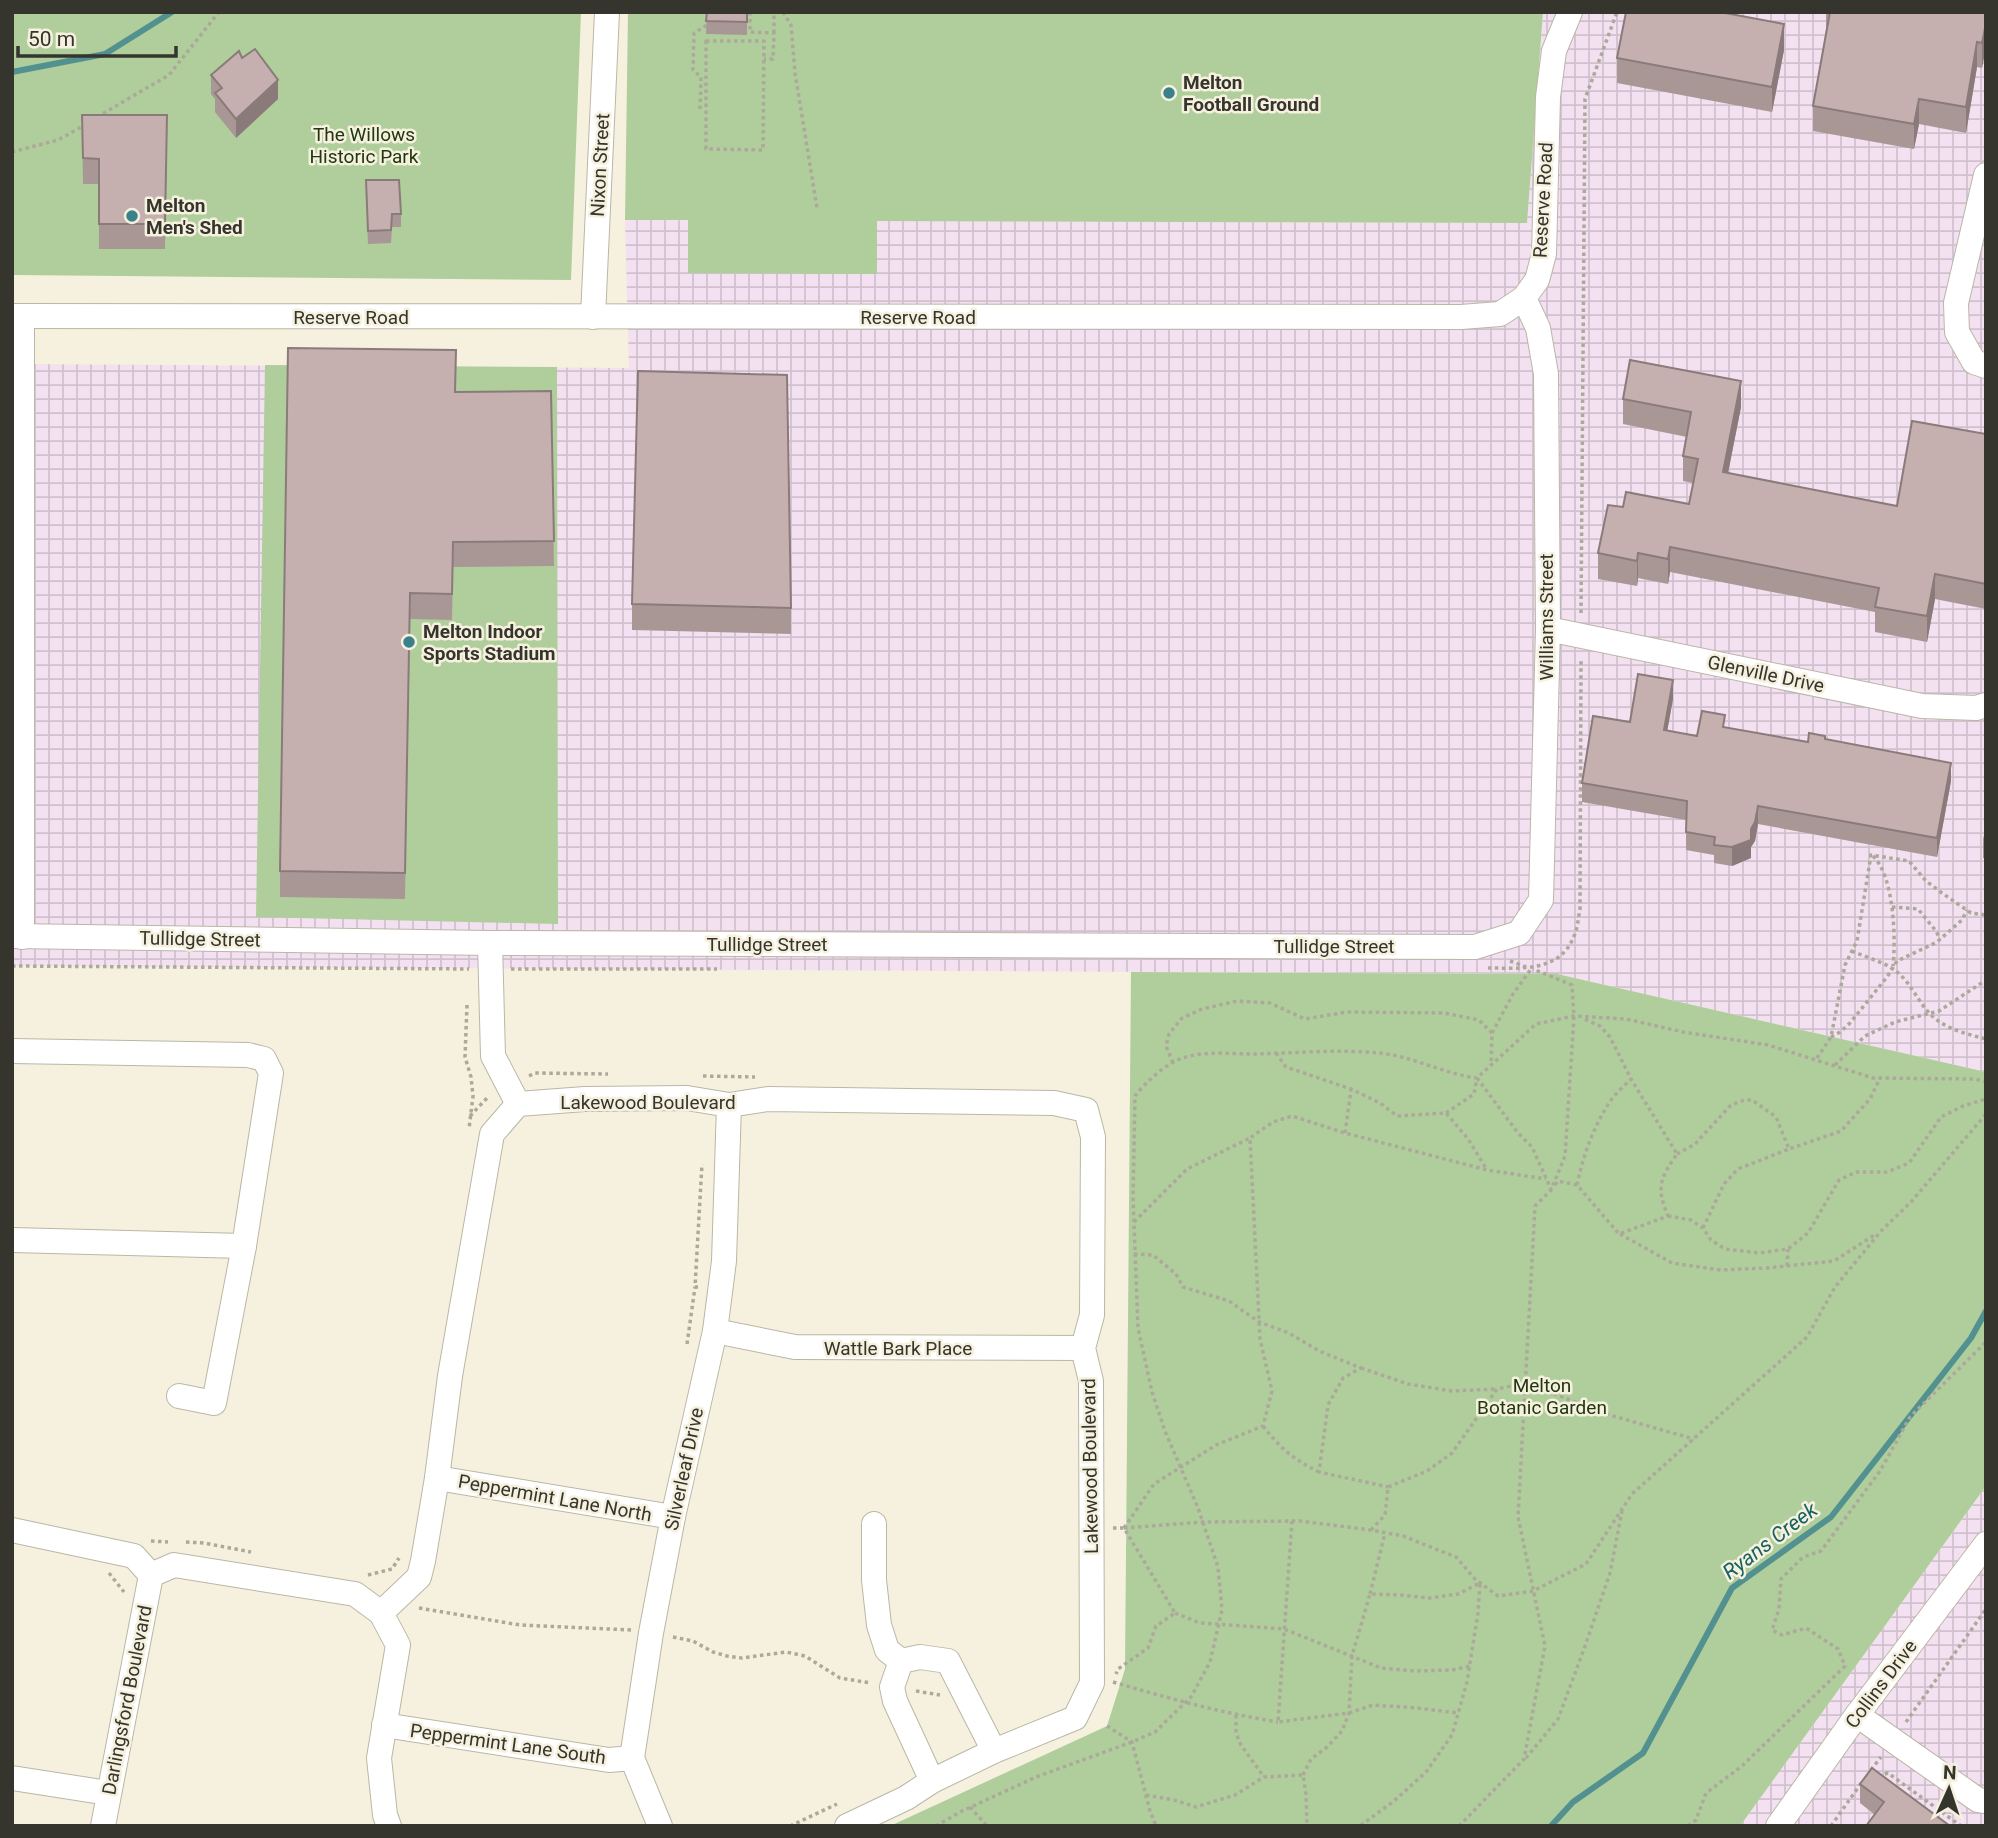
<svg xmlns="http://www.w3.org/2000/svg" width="1998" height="1838" font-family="Roboto,sans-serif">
  <defs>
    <pattern id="industrial-grid" width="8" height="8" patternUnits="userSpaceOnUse" patternTransform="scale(1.75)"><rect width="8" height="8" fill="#f3e0f0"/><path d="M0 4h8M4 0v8" fill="none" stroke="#d1c1ce"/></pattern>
  </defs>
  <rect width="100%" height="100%" fill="#f5f1de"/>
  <g fill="url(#industrial-grid)">
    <path d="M1543,12H1986V1072L1557,974L12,966V364L629,368L625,220L1527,223Z"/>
    <path d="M1986,1486V1826H1740Z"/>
  </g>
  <g fill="#afce9c">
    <path d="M12,12H581L571,280L12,275Z"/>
    <path d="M628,12H1543L1527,223L877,221V274L688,273V220H625Z"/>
    <path d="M265,365L557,367L558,924L256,917Z"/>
    <path d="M1131,972L1557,974L1986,1072V1486L1740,1826H890L1107,1726L1125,1669Z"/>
  </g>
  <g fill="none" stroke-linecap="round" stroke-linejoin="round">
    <g stroke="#529190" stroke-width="6">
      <path d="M12,72L105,54L172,12"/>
      <path d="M1551,1826L1573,1802L1643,1753L1732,1588L1831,1517L1971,1338L1986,1311"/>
    </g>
    <g stroke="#bbb7a5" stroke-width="26">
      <g id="minor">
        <path d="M1986,175L1956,303L1957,332L1974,362L1986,366"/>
        <path d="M12,316L1461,317L1500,314L1524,298L1537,280L1544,254L1548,97L1554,51L1570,12"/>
        <path d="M22,316V937"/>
        <path d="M593,317L607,12"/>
        <path d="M1548,629L1922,706L1976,708L1986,705"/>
        <path d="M12,936L490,943L1475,947L1519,933L1541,900L1548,629L1546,374L1538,328L1524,298"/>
        <path d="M490,943L493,1056L518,1104"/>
        <path d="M12,1051L248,1055L264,1059L271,1073L244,1246L12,1240"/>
        <path d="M715,1331L795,1347L1083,1348"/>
        <path d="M179,1396L214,1403L244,1246"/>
        <path d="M437,1478L673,1517"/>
        <path d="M874,1524V1580L879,1625L887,1650L901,1661"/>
        <path d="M12,1530L134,1556L151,1575L174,1565L355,1594L381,1613L398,1645L379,1758L385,1815L389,1826"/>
        <path d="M381,1613L419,1577L423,1561L437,1478L450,1376L492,1134L518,1104L585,1099L687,1098L729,1105L768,1099L1054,1103L1086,1110L1093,1137L1092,1315L1083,1348L1091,1381L1092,1683L1075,1718L994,1751L932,1781L906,1798L847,1826"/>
        <path d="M1857,1715L1978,1800L1986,1801"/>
        <path d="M384,1725L609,1760L632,1758"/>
        <path d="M12,1778L108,1793"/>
        <path d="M932,1781L895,1701L892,1687L901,1661L920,1657L948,1661L994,1751"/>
        <path d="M103,1826L151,1575"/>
        <path d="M660,1826L632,1758L651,1633L673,1517L715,1331L724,1261L729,1105"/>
        <path d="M1778,1826L1857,1715L1986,1544"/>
      </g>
    </g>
    <g stroke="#aca99a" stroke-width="3.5" stroke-dasharray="3.5 3.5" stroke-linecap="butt">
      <path d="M750,12V32L774,33L773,59H764"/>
      <path d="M783,12L791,25L795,73L817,208"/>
      <path d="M774,33V12"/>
      <path d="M706,41H764L763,150L706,149Z"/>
      <path d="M700,109L701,77L693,70L694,33L707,25"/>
      <path d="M97,117L169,75L219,12"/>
      <path d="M12,152L58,140L85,125"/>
      <path d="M1581,613L1585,99L1617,12"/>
      <path d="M1873,856C1894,876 1896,938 1893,966"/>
      <path d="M1892,907L1918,909L1936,931L1940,939"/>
      <path d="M1852,951C1865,957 1881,961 1893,969C1910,980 1917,1001 1931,1015C1945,1029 1967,1034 1986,1039"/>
      <path d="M1510,961L1526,967"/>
      <path d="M12,966L469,969"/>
      <path d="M1488,968C1520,968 1560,973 1574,936C1578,928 1578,918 1580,909L1581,659"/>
      <path d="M511,969H717"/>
      <path d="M467,1005L465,1057L471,1077L473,1096L469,1129"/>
      <path d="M1492,1033L1513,994L1531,969"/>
      <path d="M1831,1037L1840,1032L1850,1023L1887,977L1897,961L1937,942L1962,920L1967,910"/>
      <path d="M1276,1053L1286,1067L1351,1089L1380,1103L1397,1116L1446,1113L1468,1139L1487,1170"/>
      <path d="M1817,1058L1831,1037L1845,965L1857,941L1871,855L1909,861L1926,881L1942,893L1971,913L1986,915"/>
      <path d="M1173,1063L1166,1046L1169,1034L1182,1018L1202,1009L1237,1001L1270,1003L1305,1019L1347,1012L1444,1013L1479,1020L1492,1033L1491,1065"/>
      <path d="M1835,1065L1865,1036L1895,1022L1939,1011L1986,980"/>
      <path d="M529,1076L535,1073L608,1074"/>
      <path d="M703,1076L755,1077"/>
      <path d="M1477,1078L1518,1133L1532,1147L1551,1189"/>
      <path d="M1446,1113L1474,1094L1477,1078"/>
      <path d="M470,1116L488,1097"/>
      <path d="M1345,1133L1351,1090"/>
      <path d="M1677,1154L1695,1144L1731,1105L1744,1100H1752L1776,1117L1789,1149L1841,1131L1870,1099L1880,1078"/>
      <path d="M1555,1185L1558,1181L1577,1185L1619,1234L1668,1216C1656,1188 1660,1178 1677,1154L1631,1079L1610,1037L1600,1026L1582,1018"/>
      <path d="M1577,1185C1583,1156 1593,1128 1609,1103C1615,1094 1624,1086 1631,1079"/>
      <path d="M1668,1216L1691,1220L1703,1228L1711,1240L1725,1249L1759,1253L1788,1249L1808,1233L1839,1180L1856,1172H1887L1909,1163L1941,1117L1963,1106L1986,1099"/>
      <path d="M1134,1222L1187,1169L1250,1138"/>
      <path d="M1703,1228L1724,1184L1738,1169L1789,1149"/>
      <path d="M1620,1234L1672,1263L1721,1270L1767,1268L1834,1261L1876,1234"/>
      <path d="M1134,1254L1153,1255L1176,1274L1183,1287L1229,1301L1259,1322L1289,1333L1319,1351L1361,1368L1343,1378L1328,1405L1319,1472L1388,1487"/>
      <path d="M1787,1266L1788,1249"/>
      <path d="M698,1287H695L702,1164"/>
      <path d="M687,1344L695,1287"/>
      <path d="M1361,1368L1408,1384L1452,1391L1496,1389"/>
      <path d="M1263,1426C1282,1450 1292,1458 1319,1472"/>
      <path d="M1292,1521L1278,1722L1349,1713L1373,1705L1417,1708L1458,1713"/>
      <path d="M1113,1528H1124L1175,1613L1156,1626L1148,1648L1118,1669L1116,1674"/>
      <path d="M1124,1528L1203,1522L1300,1521L1371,1530L1403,1536L1456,1557L1475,1579L1498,1596L1533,1591L1586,1564L1632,1494L1807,1337L1835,1287L1881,1231L1911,1202L1986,1114"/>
      <path d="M1124,1528L1154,1484L1216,1445L1263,1426L1272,1391L1260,1339L1250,1138L1273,1122L1292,1116L1345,1133L1487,1170L1546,1179"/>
      <path d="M1371,1530L1385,1515L1388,1487L1427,1471L1452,1453L1497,1389L1525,1383L1613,1416L1694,1439"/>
      <path d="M151,1541L168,1542"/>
      <path d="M186,1542L204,1543L251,1552"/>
      <path d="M109,1573L124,1592"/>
      <path d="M368,1575L392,1569L399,1558"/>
      <path d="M1370,1594L1385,1533"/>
      <path d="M419,1608L520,1625L631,1630"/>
      <path d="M1175,1613L1200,1623L1284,1629L1381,1668L1415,1671L1452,1670L1470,1666"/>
      <path d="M673,1637L693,1641L713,1652L727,1656L742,1658L786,1652L805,1656L840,1678L871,1683"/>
      <path d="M1113,1682C1168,1698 1221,1713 1278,1722"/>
      <path d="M916,1691L940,1695"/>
      <path d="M1236,1715V1733L1241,1745L1264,1777"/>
      <path d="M1906,1722L1986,1609"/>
      <path d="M1107,1726L1132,1742L1150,1811L1156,1826"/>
      <path d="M1526,1758L1558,1719L1584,1649L1610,1573L1622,1511"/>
      <path d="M1871,1770L1881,1757"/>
      <path d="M1303,1775L1311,1759L1326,1748L1342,1731L1349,1713L1352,1656L1370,1594L1401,1595L1429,1598L1458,1594L1480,1583L1478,1613L1467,1682L1452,1735L1426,1772L1394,1801L1360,1826"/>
      <path d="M1878,1776L1888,1773L1961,1826"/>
      <path d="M1146,1795L1174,1800L1196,1807L1235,1795L1264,1777L1303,1775L1306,1794L1307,1826"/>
      <path d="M970,1807L987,1826"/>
      <path d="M790,1826L837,1804"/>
      <path d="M936,1826L960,1812L1036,1777L1132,1742L1155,1732L1191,1697L1210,1662L1222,1610L1218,1567L1198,1508L1165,1431L1152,1392L1138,1328L1133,1198L1135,1096C1145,1083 1164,1065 1180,1059C1204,1050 1230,1054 1255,1054C1294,1053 1340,1049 1379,1053C1412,1056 1444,1074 1477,1078L1536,1024L1574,1016L1626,1019L1683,1032L1768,1045L1873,1078L1975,1079L1986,1082"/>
      <path d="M1459,1826L1524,1759L1545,1646L1518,1517L1535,1206L1551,1190L1565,1156L1574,1016L1572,985L1533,969"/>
      <path d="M1688,1826L1696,1820L1706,1793L1742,1766L1845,1666L1838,1649L1806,1628L1782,1635L1772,1630L1779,1609L1781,1579L1803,1557L1821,1551L1880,1471L1910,1417L1986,1342"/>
      <path d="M1831,1826L1862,1782"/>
    </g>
    <use href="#minor" stroke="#fff" stroke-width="24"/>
  </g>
  <g fill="#a99796">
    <path d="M707,12H747V35L706,34Z"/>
    <path d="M1826,12H1986L1982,68L1977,67L1966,133L1919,124L1914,149L1813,131V106L1826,30Z"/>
    <path d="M1784,50L1772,112L1617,83V58Z"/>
    <path d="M242,58L278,99L236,138L215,112V99L211,94V75Z"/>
    <path d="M82,115L167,140L165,249H99V184H83Z"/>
    <path d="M366,193L401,214V227H392L391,243L368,244Z"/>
    <path d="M551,391L554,566L453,567L452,620L410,619L405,899L280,897V871L455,392Z"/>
    <path d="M1623,399L1741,407L1728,473L1897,506L1986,434V609L1935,599L1927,642L1875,632V612L1670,572L1668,584L1638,578L1637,586L1598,579V553L1623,507L1689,504L1693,483L1683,481V456L1687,437L1623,424Z"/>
    <path d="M632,604L791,608V634L632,630Z"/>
    <path d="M1673,699L1667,731L1697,736L1725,727L1808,742L1825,739L1951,781L1937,857L1758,824L1755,841L1751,847V858L1732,866L1714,863V855L1686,850V820L1582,802V783Z"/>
    <path d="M1986,827V859L1983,858V839Z"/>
    <path d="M1860,1784L1950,1826L1874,1814L1860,1803Z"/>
  </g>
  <g fill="#8a7b7a">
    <path d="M1986,23V49L1982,68V43Z"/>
    <path d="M1784,24V50L1772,112V87Z"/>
    <path d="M1977,42V67L1966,133V107Z"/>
    <path d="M278,80V99L236,138V119Z"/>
    <path d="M1919,99V124L1914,149V124Z"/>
    <path d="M1741,381V407L1723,498V472Z"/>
    <path d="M1670,547V572L1668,584V559Z"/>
    <path d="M1638,553V578L1637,586V561Z"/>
    <path d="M1935,574V599L1927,642V616Z"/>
    <path d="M1673,680V699L1664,749V730Z"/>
    <path d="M1951,763V781L1937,857V838Z"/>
    <path d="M1758,806V824L1755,841L1751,847V858L1732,866V847L1751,829Z"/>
  </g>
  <g fill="#c5b0af" stroke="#8a7b7a" stroke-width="2">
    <path d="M707,12H747V22L706,21Z"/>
    <path d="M1626,12H1720L1784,24L1772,87L1617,58Z"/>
    <path d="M1830,12H1986V23L1982,43L1977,42L1966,107L1919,99L1914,124L1813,106Z"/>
    <path d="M255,49L278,80L236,119L215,93L222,88L211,75L239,51L242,58Z"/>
    <path d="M82,115H167L165,224H99V159L83,158Z"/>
    <path d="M366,180H399L401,214H392L391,230L368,231Z"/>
    <path d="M288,348L456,350L455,392L551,391L554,541L453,542L452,594L410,593L405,873L280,871Z"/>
    <path d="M1630,360L1741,381L1723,472L1897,506L1912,421L1986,434V584L1935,574L1927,616L1875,607L1879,588L1670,547L1668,559L1638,553L1637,561L1598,553L1608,505L1623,507L1626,492L1689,504L1698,459L1683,456L1691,412L1623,399Z"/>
    <path d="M638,371L787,375L791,608L632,604Z"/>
    <path d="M1638,674L1673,680L1664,730L1697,736L1702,711L1725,715L1723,727L1808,742L1809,733L1825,736V739L1951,763L1937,838L1758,806L1755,822L1751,829V840L1732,847L1714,845L1715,837L1686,832L1687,801L1582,783L1593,716L1630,722Z"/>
    <path d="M1872,1768L1950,1826H1866L1884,1802L1860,1784Z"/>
  </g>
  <g fill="#3a818b" stroke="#f5f1de" stroke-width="2.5">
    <circle cx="1169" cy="93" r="7"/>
    <circle cx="132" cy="216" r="7"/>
    <circle cx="409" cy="642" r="7"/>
  </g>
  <g text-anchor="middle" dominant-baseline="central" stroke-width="5" stroke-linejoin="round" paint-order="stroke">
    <g font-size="19" font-weight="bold" fill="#35342d" stroke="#f5f1de" text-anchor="start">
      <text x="1183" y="82">Melton<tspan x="1183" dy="22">Football Ground</tspan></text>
      <text x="146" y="205">Melton<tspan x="146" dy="22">Men's Shed</tspan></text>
      <text x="423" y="631">Melton Indoor<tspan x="423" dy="22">Sports Stadium</tspan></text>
    </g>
    <g font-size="19" fill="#21370f" stroke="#f5f1de">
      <text x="364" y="134">The Willows<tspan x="364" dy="22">Historic Park</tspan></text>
      <text x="1542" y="1385">Melton<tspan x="1542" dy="22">Botanic Garden</tspan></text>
    </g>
    <g font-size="19" fill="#35342d" stroke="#f5f1de">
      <text transform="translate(600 165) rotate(-87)">Nixon Street</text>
      <text transform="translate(1543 200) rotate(-87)">Reserve Road</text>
      <text x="351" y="317">Reserve Road</text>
      <text x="918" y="317">Reserve Road</text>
      <text transform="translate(1546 617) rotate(-90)">Williams Street</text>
      <text transform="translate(1766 674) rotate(12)">Glenville Drive</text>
      <text transform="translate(200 939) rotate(1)">Tullidge Street</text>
      <text x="767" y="944">Tullidge Street</text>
      <text x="1334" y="946">Tullidge Street</text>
      <text x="648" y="1102">Lakewood Boulevard</text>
      <text x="898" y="1348">Wattle Bark Place</text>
      <text transform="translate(1090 1466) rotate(-91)">Lakewood Boulevard</text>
      <text transform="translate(684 1469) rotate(-78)">Silverleaf Drive</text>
      <text transform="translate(555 1498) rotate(10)">Peppermint Lane North</text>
      <text transform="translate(1881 1684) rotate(-53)">Collins Drive</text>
      <text transform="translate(127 1700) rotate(-79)">Darlingsford Boulevard</text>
      <text transform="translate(508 1744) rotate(8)">Peppermint Lane South</text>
    </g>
    <g font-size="21" font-style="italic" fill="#176263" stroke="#f5f1de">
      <text transform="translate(1770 1541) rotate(-37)">Ryans Creek</text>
    </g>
  </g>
  <rect width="1998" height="1838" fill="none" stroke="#35342d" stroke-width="28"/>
  <g transform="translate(1949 1789) rotate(3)" stroke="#f5f1de" stroke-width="5" paint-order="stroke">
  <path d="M0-5L12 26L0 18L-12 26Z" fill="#35342d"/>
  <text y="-10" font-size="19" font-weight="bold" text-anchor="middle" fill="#35342d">N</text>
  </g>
  <path d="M18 46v10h158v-10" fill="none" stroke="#35342d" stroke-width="3.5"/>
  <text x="28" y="46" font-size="21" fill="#35342d" stroke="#f5f1de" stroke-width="5" paint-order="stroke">50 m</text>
</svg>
